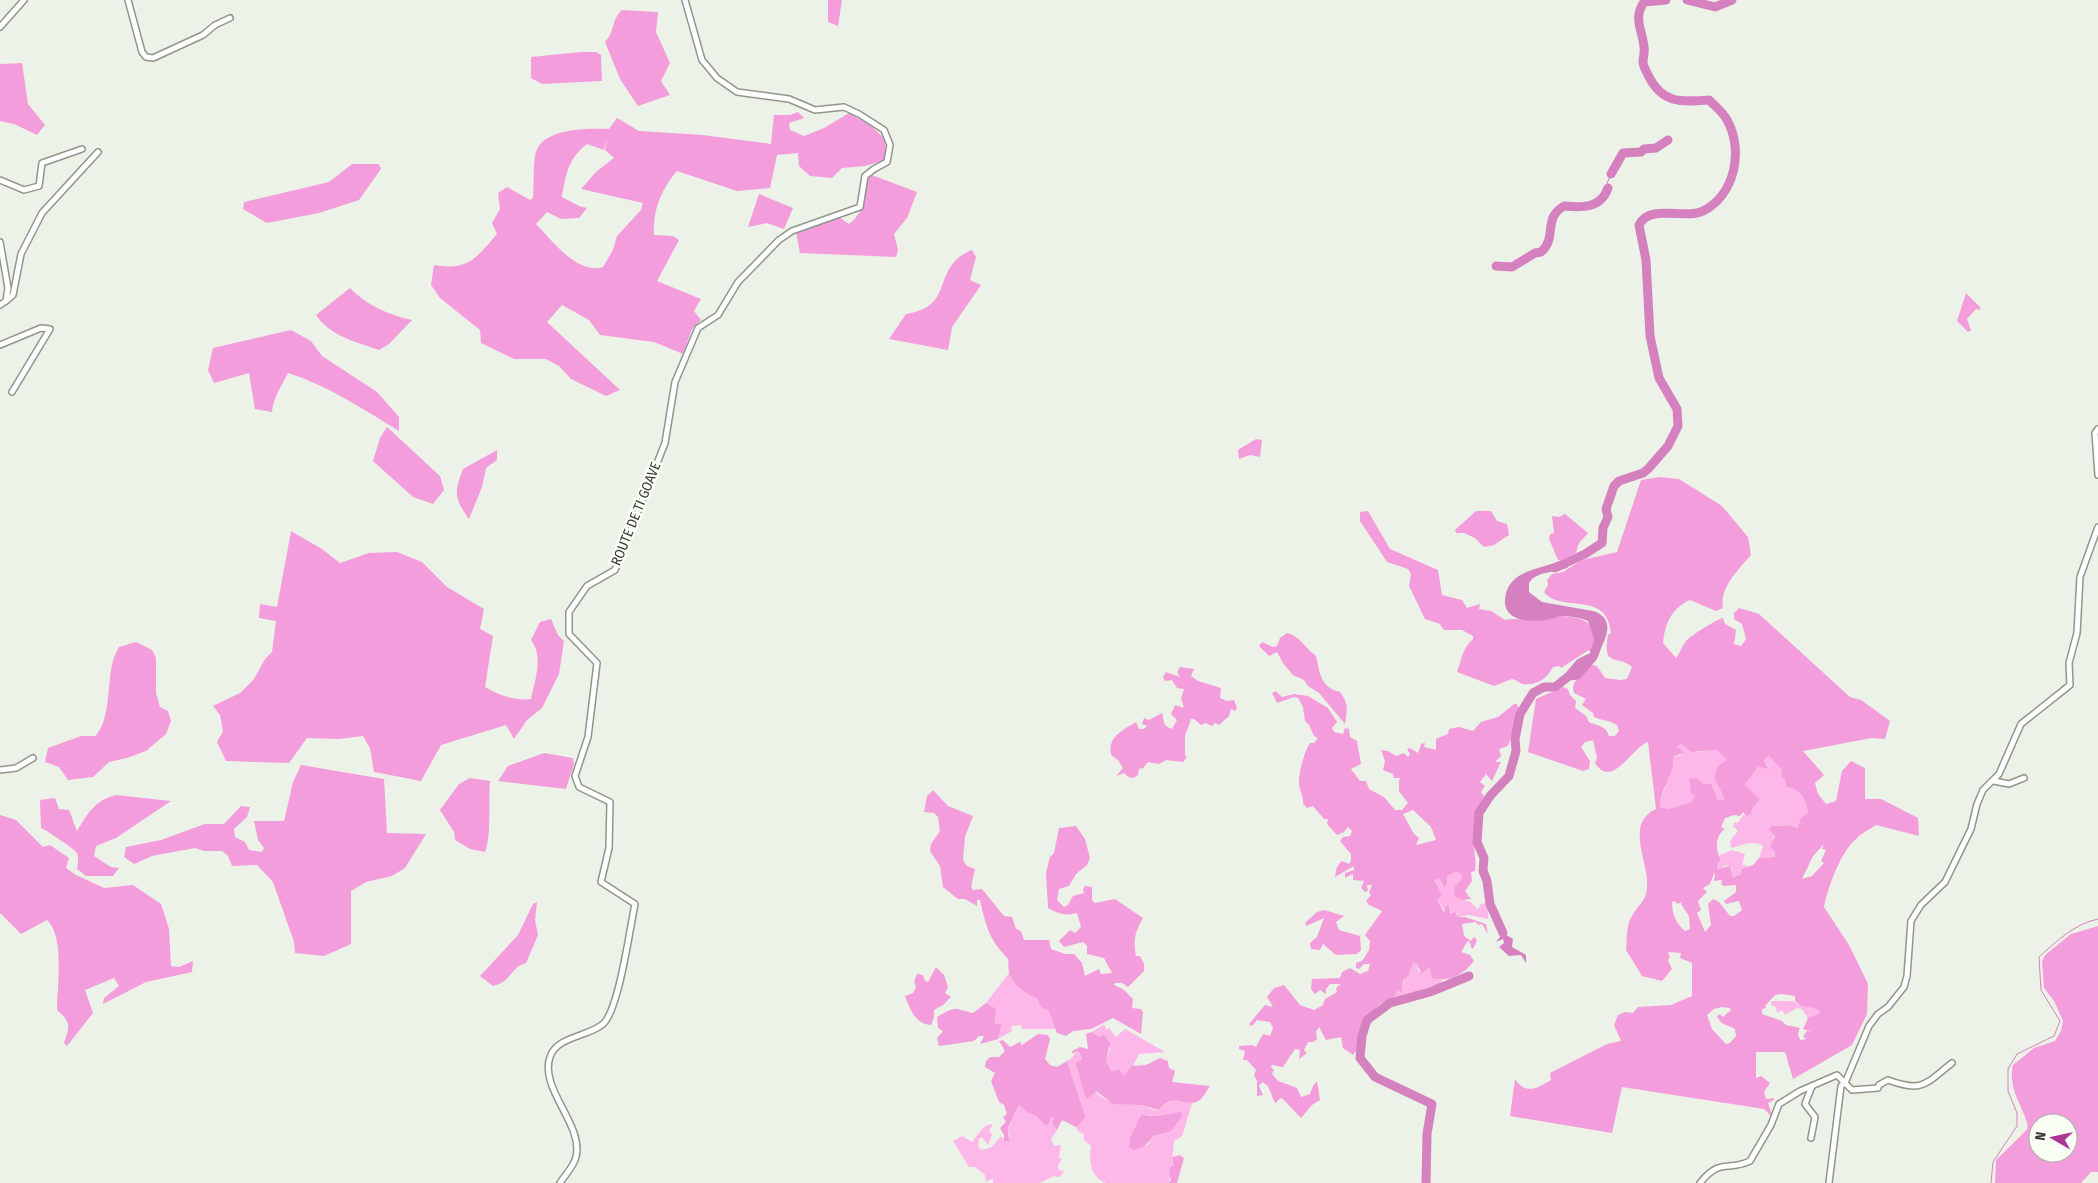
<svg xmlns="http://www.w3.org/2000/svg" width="2098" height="1183" font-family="'Fira Sans Condensed',sans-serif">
  <rect width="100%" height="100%" fill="#ecf2e7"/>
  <g fill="#fdb7e8" fill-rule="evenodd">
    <path d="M1681,744L1698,752L1717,750L1727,760L1725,799L1718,800L1703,784L1689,779L1691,793L1696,795L1693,802L1668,809L1660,807C1660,790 1676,774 1673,757L1681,755L1677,747Z"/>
    <path d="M1769,756L1781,769L1782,777L1787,781L1786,787C1802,790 1805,798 1808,813L1799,828L1788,825H1775L1772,832L1775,840L1771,849L1775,853L1773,857L1759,858L1763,846C1753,839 1741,846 1731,848L1730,841L1738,831L1733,826L1735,822L1738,823L1743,815L1746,816L1760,799L1745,785L1758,767H1769L1764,760Z"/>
    <path d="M1732,850L1745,854L1742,865L1749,866L1742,869L1740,875L1736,877L1731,875L1732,868L1726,865L1720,869L1717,867L1721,859L1720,855Z"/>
    <path d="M1456,870L1462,875V879L1455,886L1463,900L1471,902L1477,909L1479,908L1480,904L1488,903V919L1469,915L1458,917L1457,913L1450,912V908H1446V912L1437,900L1440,898L1434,879H1440L1443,887L1447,883L1446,877Z"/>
    <path d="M1413,963H1416L1419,972L1429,967L1431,975L1442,980L1441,983L1408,995L1393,998L1404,984L1403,980Z"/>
    <path d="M1009,973C1015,982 1025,997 1037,998L1049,1010L1056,1029H1022L1021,1025L1011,1026L1012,1031L998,1039L1002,1026L995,1023L996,1017L986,1003Z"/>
    <path d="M1772,1001H1793L1801,1006L1819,1009L1820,1013L1808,1018L1802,1009L1797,1008L1785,1015L1782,1010L1777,1013L1776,1007L1771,1005Z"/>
    <path d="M1104,1024L1106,1030L1109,1028L1116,1037L1125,1029L1165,1052L1139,1054L1133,1066L1124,1076L1117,1069L1111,1071L1106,1060L1110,1048L1101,1036L1092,1032Z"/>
    <path d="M1077,1051L1080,1053L1082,1060L1077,1069L1081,1074L1086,1097L1088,1098L1095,1091C1107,1105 1123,1104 1140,1105C1147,1106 1152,1111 1159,1110C1168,1098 1179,1099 1192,1103L1182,1136L1174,1141L1172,1161L1175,1166L1168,1183H1106C1090,1177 1089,1161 1091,1146L1084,1140V1134L1079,1132L1076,1127L1086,1118L1067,1061L1072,1058ZM1149,1115L1157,1116L1170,1132L1153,1136L1148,1145L1129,1147L1130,1138L1141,1116Z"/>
    <path d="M1019,1105L1025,1111L1036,1116L1045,1125L1051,1117H1054L1052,1123L1057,1130L1051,1139L1054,1146L1061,1145L1059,1158L1062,1159L1058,1166L1059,1170L1064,1171L1060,1177L1054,1176L1039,1183H993V1178L986,1182L985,1175L975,1167H969L953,1141L962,1136L972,1142C978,1135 983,1124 993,1124L989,1131L992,1135L988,1145L982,1137L979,1139L978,1147L982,1150L992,1147L999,1138L1002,1137L1004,1141L1010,1136L1008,1129Z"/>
  </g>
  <g fill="#f49ddc" fill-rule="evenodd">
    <path d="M828,0H842L838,26L828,22Z"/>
    <path d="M622,10L658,12L656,32L670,63L661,81L670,95L638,106L620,79L605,42C615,32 611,20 622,10Z"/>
    <path d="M581,52H596L601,55L602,81L542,84L531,78V57Z"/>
    <path d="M22,63L28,104L45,125L37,135L14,124L0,121V64Z"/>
    <path d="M798,112L804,118L789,123L790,130L804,136L824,128L849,113L871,126L885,139L886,160L865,166L842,168L832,178L810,176L799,166L798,153L777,155L770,188L737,191L677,171C662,188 652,211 654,235L673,236L679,240L657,281L701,299L694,311L701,320L692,329L683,354L654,342L600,335L589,320L562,305L547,322L620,390L606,396L571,379L559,366L546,359H514L481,343L480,330L440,298L431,285L434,265C469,271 476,258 497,234L492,223L500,209L498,193L507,187L530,200L533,198C534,185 533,169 535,156C539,127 589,128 609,129L617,118L639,131L703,135L771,144L774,115H790ZM607,138L605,150L614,158L596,172L581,189L643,203L641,210L617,236L613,250L603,267C577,275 552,240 536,224L547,212L561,219L579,218L587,208L579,206L562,197C565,176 569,157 587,144L604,150Z"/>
    <path d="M352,164H379L381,169L359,200L319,213L267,223L243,209L244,202L329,182Z"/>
    <path d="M869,174L917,192L907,218L894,234L898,250L896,257L800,253L796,232L839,217L849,224C868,209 862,196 869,174Z"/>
    <path d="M759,194L793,208L784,229L767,223L748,227Z"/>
    <path d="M972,250L976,257L970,280L981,285L952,327L948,350L889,339L906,314C950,307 935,279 958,258C962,255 967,252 972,250Z"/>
    <path d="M350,288C366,305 389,315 412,320L389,344L379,350C356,342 330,336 316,315Z"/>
    <path d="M1966,293L1980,307V310L1976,309L1967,319L1971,330L1968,332L1957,321Z"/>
    <path d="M291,330L311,341L322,356L377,392L399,417V431C363,409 329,386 288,373C282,385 273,398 272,412L255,409L249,373L214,383L208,370L213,348Z"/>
    <path d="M387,427L440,476L444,490L433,504L413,497L373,461L380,438Z"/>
    <path d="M1256,439L1262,440L1260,457L1250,455L1239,459L1238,450Z"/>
    <path d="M497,450V460L486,468L482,487L469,519C454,498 454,493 463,469Z"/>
    <path d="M1660,477L1679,479L1722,506L1748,537L1751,555C1739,569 1719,588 1723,608L1716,611L1690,600C1672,608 1665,623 1663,643L1676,658C1680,653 1682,646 1686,641C1690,636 1717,619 1723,618L1725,624L1736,630L1734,644L1741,646L1746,639L1742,624L1734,619V613L1739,608L1759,614L1850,697L1861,700L1890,721L1885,739L1872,738L1803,751L1824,775L1815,783L1818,794L1826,804L1836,801L1842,771L1851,761L1865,768V799H1881L1918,818L1919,836L1876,825C1869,830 1861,833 1856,839C1840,853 1828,887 1824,907L1849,945L1868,984L1867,1014L1852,1045L1793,1079L1785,1052H1756V1078L1761,1076L1770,1083L1764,1092L1766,1099L1774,1098V1100L1768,1103L1773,1118L1764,1109L1622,1087L1612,1133L1510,1116L1515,1079C1526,1095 1536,1089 1551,1080L1550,1073L1607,1044L1621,1041L1614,1025L1618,1015L1625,1012L1633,1013L1638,1007L1671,1005L1692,996V963L1680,958L1681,953L1668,952L1670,957L1668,960L1672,969L1662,981L1642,976L1626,950C1627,939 1626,925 1632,916C1642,899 1648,902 1647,879C1645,856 1627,822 1656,809L1648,742C1631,748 1612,790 1595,763L1597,758L1593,740L1585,742L1581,747L1590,761L1589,769L1583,771L1528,752L1536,699L1563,687L1568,689L1570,695L1576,701L1575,708L1586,716L1589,722C1597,726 1606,725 1609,736H1615L1619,731L1617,725C1610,720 1602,721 1594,717L1593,713L1582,705L1586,699L1574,693C1569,681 1584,673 1592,665L1597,666L1605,678L1621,680L1627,679L1632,667C1618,654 1602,669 1608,635L1611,633C1607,589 1561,614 1544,592L1548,585L1547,580L1552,574L1563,572L1582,560L1617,552L1641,480ZM1681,744L1692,752L1717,750L1727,760L1718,766L1714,777L1725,799L1718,800L1711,784H1703C1699,779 1696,777 1689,779L1691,794L1695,795L1692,802L1668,809L1660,807C1659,789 1676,775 1673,757L1684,752L1677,747ZM1769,756L1781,769L1782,777L1786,781V787C1802,790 1805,798 1808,813L1801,818L1798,828L1788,825L1772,826L1769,829L1775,837L1770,847L1775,853L1774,857L1759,858L1753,865L1742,869L1740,875L1733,877L1730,866L1718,869L1717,866L1721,859C1715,851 1715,835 1725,829L1721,827L1725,818L1734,815L1740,816L1743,812L1746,816L1751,814L1752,809L1760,799L1745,785L1758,767L1769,769L1764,760ZM1824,844L1822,849L1826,850L1821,861L1824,863L1812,876L1802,879L1813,856ZM1714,873H1715L1714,881L1722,880L1721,884L1724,886L1736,885V892L1724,901L1726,904L1739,901L1742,910L1734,916H1730L1719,902L1713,899L1708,904L1711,925L1705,932L1697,913L1701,910L1698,901L1707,892L1703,888L1710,884ZM1675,901L1677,904L1682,902L1681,904L1689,916L1690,929L1685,931C1676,924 1672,913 1672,902ZM1781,994L1795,996V1001L1801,1006L1818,1009L1820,1013L1808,1018L1803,1029L1812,1032L1807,1031L1803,1037L1807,1039L1800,1040L1798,1034L1800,1028L1786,1025L1782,1021L1762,1014V1009L1766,1008L1765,1006L1775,995ZM1722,1007L1730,1008L1731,1010L1723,1017L1720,1014L1717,1016C1721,1026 1727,1024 1735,1029L1736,1036L1730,1043L1726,1044L1712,1029L1707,1015L1714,1009Z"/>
    <path d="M1368,511L1390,549L1438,570L1442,595L1462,600L1467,608L1480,604L1479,609L1491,611L1505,620C1513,618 1533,620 1543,620C1550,620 1556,615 1562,616C1582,617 1601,623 1592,648L1561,668L1559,666L1553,667C1546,679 1537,686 1523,684C1519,683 1517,680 1512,679L1494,686L1457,672C1462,658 1462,649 1473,639V636L1462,630H1444L1440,624L1425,619L1409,586L1411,574L1408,569L1387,562L1360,521V512Z"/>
    <path d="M1476,511H1491L1497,521L1507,524L1509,535L1494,545L1484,547L1475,538L1464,533H1456L1455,530Z"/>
    <path d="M1565,514L1588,533L1579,543L1576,553L1562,560H1558L1549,539L1550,534L1554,533L1552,516L1559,517Z"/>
    <path d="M291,531L322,549L340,563L369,553L397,552L422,562L447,587L484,609L480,629L493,636L485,687C498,695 515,701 531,699C535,679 544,657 531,640L540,622L551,619L558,635L564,641L559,674L542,708L527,720L514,739L506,725L441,745L421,781L374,772L370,748L363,736L339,739L307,738L289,763L226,761L217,742L223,731L220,715L213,706L240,693L254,679L265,659L272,652L276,621L259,618L260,604L277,607Z"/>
    <path d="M1287,633C1300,636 1305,648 1316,656C1320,673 1320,687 1340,692C1349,704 1347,710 1345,724L1319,693L1308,686L1304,680L1293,675L1283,663L1277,652L1269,656L1259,646L1262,642L1273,647L1277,646L1280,638Z"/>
    <path d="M136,642L152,650L156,658V693L160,707L168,711L171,721L166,734L146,751L127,758L109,762L93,777L68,780L59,767L45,762L48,748L81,736H95C111,721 107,681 113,661C114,656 117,651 119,647Z"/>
    <path d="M1180,667L1194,669L1191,676L1198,681L1221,688L1220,698L1227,701L1234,700L1237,708L1235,711L1231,709L1229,716L1219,725L1215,723L1212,726L1206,723L1201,725L1194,719H1191L1185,736V756L1187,757L1183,762L1166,760L1159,764L1148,762L1143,768L1139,769L1138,775L1133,778L1128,777L1124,773L1116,776L1123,768L1118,760L1111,755C1107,737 1123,730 1136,722L1139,729H1144L1147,726L1142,724L1144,718L1149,720L1162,713C1164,720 1162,726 1172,729L1177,720L1171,714L1175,705L1184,708L1181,698L1184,689L1177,688L1172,680L1165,681L1163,677L1166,672L1180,677L1177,672Z"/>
    <path d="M1276,691L1282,697L1294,694L1308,696L1328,708L1337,722L1332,728L1334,732L1343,734L1345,728L1349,729L1350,737L1357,741L1361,764L1351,769L1360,781H1366L1369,789L1384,797L1395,810H1402L1408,803L1399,791V780L1401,778H1394L1393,774L1383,770L1385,761L1381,750L1388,751L1396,756L1404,753L1408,757L1410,754L1407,749L1410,748L1418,753L1421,744L1425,743L1424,747L1436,750V739L1448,734L1449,729L1459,727L1473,731L1481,722L1498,717L1514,704H1517L1519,709L1509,743L1508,746L1499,749L1501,756L1495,762H1501L1492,781L1486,774L1480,782L1485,786L1481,792L1484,796C1478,809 1475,824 1474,838C1473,850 1477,861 1475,871L1471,872L1472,881L1465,891L1471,899L1463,900L1454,896L1455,886L1462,879V875L1457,871L1447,876V883L1444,888L1440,879L1434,880L1442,896L1437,900L1444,912L1446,906H1449L1450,913L1455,912L1458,917H1465L1486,924L1488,934L1482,924L1478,925L1476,922L1462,924L1464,936L1471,941L1474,937L1477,940L1474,947L1472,949L1469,941L1467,942L1461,952L1470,955L1474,961C1462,976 1450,982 1432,978L1429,967L1422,974L1416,963H1413L1408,976L1403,980L1402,992L1398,991L1392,1000C1373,1001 1369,1021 1363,1038L1360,1041L1363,1048L1357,1049L1353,1055L1343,1048L1341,1037L1326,1040L1319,1027L1316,1032L1317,1039L1313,1042H1308L1304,1050L1307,1053L1299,1059L1300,1050L1295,1049L1283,1067L1272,1065L1271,1067L1274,1070L1272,1074L1278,1081L1297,1088L1301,1097L1310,1094L1313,1086L1317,1081L1320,1100L1312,1105L1301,1118L1283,1099L1280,1098L1276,1103L1274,1101L1268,1086L1262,1082L1259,1086L1263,1095L1257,1096V1081L1254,1075L1256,1070L1247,1060H1243L1245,1051L1239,1049V1046L1252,1045L1256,1047L1263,1034L1270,1036L1273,1028L1270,1022L1257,1020L1252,1026L1249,1024L1265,1005L1273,1007L1267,997L1274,988L1284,985L1300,1005L1314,1010L1323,1005L1325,999L1337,992L1336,988L1341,984H1330L1326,989V994L1320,990L1315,994L1311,989L1312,979L1340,978L1342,972L1350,968L1360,974L1368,971L1370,964H1364L1359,969L1356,968V963L1362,961L1369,950L1370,941L1365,935L1382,911L1369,905L1366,901L1371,895L1369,893L1372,885H1367L1368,891L1365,892L1361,888L1364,881L1353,880V874L1345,878V873L1354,870V866L1335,877C1337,869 1335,867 1342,861L1349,864L1351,861V854L1340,841L1343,837L1350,836L1352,831L1348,827L1344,832L1337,835L1327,824L1328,819H1324L1313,806L1307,808L1303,804C1304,796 1300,792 1299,785C1298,775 1304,752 1310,743H1314L1318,738L1314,736L1309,725L1305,721L1303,707L1298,698L1294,697L1277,703L1272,693ZM1413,810L1431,827L1436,840L1416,845L1419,838L1414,834L1403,814Z"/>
    <path d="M544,753L573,758L574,764L566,789L498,781L508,766Z"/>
    <path d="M301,765L384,779L387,833L426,834L405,868L392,876L366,882L351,891V944L324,956L295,953L294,942L273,882L257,865L232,866L228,856L222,851H204L195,848L152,856L134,864L124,857L126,847L161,840L205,824H224L241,806L250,807L247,817L234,829L235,837L245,842L249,850L262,852L264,848L258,840L254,821H284L293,782Z"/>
    <path d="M470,778L490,781C488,803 492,834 485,852L470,849L455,840L454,832L440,810L459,784Z"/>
    <path d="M933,790L948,806L973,816L965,837L963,860L967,866L975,869L971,887L973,890L982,889L1004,916L1012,917L1016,929L1021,931L1024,940H1049L1051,949L1065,954H1074L1082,963L1085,976L1099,969L1101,974L1112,973L1104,958L1087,954V946L1083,942L1064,947L1059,941L1070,930L1075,933L1081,927L1077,913C1066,916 1058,914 1048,908L1046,873L1050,857L1054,853L1059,828L1076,826L1085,839L1090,858L1087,865L1076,874L1069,886L1059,889L1057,900L1064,907L1068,905L1073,896L1084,893L1083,889L1085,886L1092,887V900L1095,903L1115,899L1143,918C1135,932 1133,940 1136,956H1140L1144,964V971L1128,987L1122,983H1115L1114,985L1123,989L1133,999L1132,1008L1141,1009L1143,1012L1141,1034L1113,1018L1091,1029L1073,1031L1066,1036L1057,1033L1049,1011L1041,1007L1037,998C1027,997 1011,982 1009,972C1008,968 1009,963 1008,959C989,939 986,927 980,900H977V906L965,899H958L943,887L940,866L930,851L931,844L940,831L938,817L934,813L924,812L927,796Z"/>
    <path d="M116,795L171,801L116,838L96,846L94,856L111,867L119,868L113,876H86L77,869C78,864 79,857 77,853C76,850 46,830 41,828L40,800L55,798L59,809L69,810L77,831C88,813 95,800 116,795Z"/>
    <path d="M0,815L16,820L43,847L50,845L69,858L66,868L76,875L104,888L133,885L161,904L169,929L171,966L179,967L193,961L192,972L146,982L103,1004L104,998L119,986L114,978L85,990L93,1013L67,1046L64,1043C70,1026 71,1022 57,1010C57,986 65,937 47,920L21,934L0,913Z"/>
    <path d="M537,902L535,920L538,935L526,963C509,968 513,981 493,986L480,976L518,935L533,904Z"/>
    <path d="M1324,910L1344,916L1336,922L1339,930L1360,936L1361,950L1357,954L1336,955L1323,944L1320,950L1311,949L1310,943L1317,937L1324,918L1306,926L1305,923L1317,912Z"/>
    <path d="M2098,926V1172H2091L2081,1183H1995L1996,1160C2000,1156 2025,1132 2027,1129C2031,1117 2006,1092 2013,1065L2034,1048L2055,1041L2061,1031L2063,1021L2054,1001L2044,988L2042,962L2045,955L2071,934ZM2038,1123H2068V1153H2038Z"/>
    <path d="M936,967L944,975L948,987L945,993L951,997L943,1005L934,1010V1017L931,1025C915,1024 910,1009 905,996L913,993L916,987L914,982L917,974L923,975L925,981L928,982Z"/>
    <path d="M986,1003L996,1009L995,1023L1002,1025L998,1039L980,1044L984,1036H979L974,1041L939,1046L937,1038L943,1031L938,1028L937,1017C957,1005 954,1009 973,1013Z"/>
    <path d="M1092,1032L1099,1036L1104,1035L1110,1043L1106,1060L1111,1071L1119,1069L1124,1076L1132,1066L1146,1065L1160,1058L1168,1061L1169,1068L1175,1071L1172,1082L1210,1086C1207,1090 1204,1096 1201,1099C1188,1111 1174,1089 1159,1110L1141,1105L1113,1104L1096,1091L1087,1099C1081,1088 1081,1076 1076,1066V1062L1082,1060L1080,1053L1077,1051L1073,1054L1072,1051L1080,1047L1088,1049L1086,1034Z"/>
    <path d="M1038,1034L1048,1035L1050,1039L1045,1059L1050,1065L1057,1067L1067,1061L1086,1118L1076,1127L1062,1120L1057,1130L1052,1123L1054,1117H1051L1048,1125H1045L1036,1116L1025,1111L1019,1105L1008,1128L1009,1141H1004V1135L1000,1128L1006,1122L1003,1117L1007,1114L1004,1105L999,1102L991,1081L995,1073L985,1067L986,1061L990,1057H999L1005,1051L999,1041L1003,1040L1010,1047L1020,1042L1022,1045Z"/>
    <path d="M1181,1112L1182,1117L1170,1132L1153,1136C1148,1145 1143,1147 1134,1150L1129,1147L1130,1138L1141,1115L1157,1116Z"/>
    <path d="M1180,1155L1184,1158L1177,1183H1168L1171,1180L1169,1173L1171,1166H1174L1172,1157Z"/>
  </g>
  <g fill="#d681bf">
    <path d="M1562,560L1568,568L1541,574L1533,578L1529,583V592L1542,602L1593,611C1617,618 1606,642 1595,656L1589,650L1592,648L1594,639L1588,621C1582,618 1570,616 1562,616C1557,616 1552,619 1547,620C1531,622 1503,622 1505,599C1508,569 1540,570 1562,560Z"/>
    <path d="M1503,933L1513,939L1512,947L1526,955V963L1521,955L1509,956L1499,947L1504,943L1503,939L1496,942Z"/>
  </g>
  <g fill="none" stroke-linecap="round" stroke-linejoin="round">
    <g stroke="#d681bf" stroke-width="1">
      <path d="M1608,188L1606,186L1611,174"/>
      <path d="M1991,1183L1993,1162L2017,1126V1113L2008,1091V1069L2017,1054L2054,1036L2060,1021L2041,990L2039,957C2057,941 2074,924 2098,919"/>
    </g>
    <g stroke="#d681bf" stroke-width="9">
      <path d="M1687,0L1715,7L1732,0"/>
      <path d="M1611,174L1623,153L1641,152L1644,149L1656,148L1668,140"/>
      <path d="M1496,266L1512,267L1535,253L1541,252C1558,237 1542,219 1564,206C1583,208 1601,208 1608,188"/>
      <path d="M1555,568L1585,554L1602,543L1603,528L1608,517L1606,509L1614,486L1619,481L1643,473L1648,469L1668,446L1678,426L1677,409L1659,378L1650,336L1646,260L1639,225C1650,203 1685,220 1703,211C1735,195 1744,150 1727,120C1723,112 1715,106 1709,100C1682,102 1663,104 1649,77C1647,72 1643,67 1643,62C1643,57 1645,52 1644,47C1642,29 1633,18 1644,2L1666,0"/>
      <path d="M1569,676L1580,663L1590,658"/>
      <path d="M1503,933L1490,904L1487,881L1483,871L1484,858L1477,842L1479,813L1490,796L1509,776L1516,751L1515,739L1520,714L1533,693L1544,687H1555L1569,676L1577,675L1593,657L1598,644"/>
      <path d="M1426,1183L1427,1134L1432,1104L1375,1077L1360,1058L1362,1036L1367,1020L1390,1003L1430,992L1469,976"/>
    </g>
    <g stroke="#90968c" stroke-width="8">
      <g id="minor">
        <path d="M128,0L142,52L146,57L153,58L203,35L215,25L230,18"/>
        <path d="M0,27L24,0"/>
        <path d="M0,180L24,190L39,186L42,163L82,149"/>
        <path d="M0,242L8,288L6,301L0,305"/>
        <path d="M6,301L13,295L21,254L42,213L98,152"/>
        <path d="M0,345L41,328L50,329L12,392"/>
        <path d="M2098,429L2095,433L2098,475"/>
        <path d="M0,770L16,768L33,758"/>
        <path d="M1994,781L2009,784L2024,778"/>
        <path d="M1845,1083L1869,1026L1878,1014L1888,1007L1904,987L1907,976L1911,921L1921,905L1945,882L1971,829L1977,804L1983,790L1999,774L2021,724L2070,685L2069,663L2077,633L2080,577L2098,527"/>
        <path d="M1811,1138L1815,1117L1805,1104L1812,1086"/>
        <path d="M560,1183C565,1175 574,1166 576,1157C584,1125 539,1089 550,1057C557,1036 588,1037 603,1024C619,1010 630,927 635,904L601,882L609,848L610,802L579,787L575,776L588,737L597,663L569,634V612L587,586L615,570L665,443L675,382L698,328L718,315L738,282L779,240L792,231L860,207L865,176L874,169L887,162L890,145L884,130L859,114L844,107L815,110L789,99L737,92L717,78L702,60L685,0"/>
        <path d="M1700,1183C1721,1157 1727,1172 1750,1161L1771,1125L1779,1104L1800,1091L1837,1075L1852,1090L1878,1088L1879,1085L1888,1080C1923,1093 1925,1084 1952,1063"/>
        <path d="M1829,1183L1841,1086L1844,1083"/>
      </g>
    </g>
    <use href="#minor" stroke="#fff" stroke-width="5"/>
  </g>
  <g text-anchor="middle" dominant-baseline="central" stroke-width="5" stroke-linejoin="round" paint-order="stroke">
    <g font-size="14" fill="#373935" stroke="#fafff6">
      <text transform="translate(636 514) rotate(-68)">ROUTE DE TI GOAVE</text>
    </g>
  </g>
  <g transform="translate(2053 1138) rotate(279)"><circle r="24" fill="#fafff6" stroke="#acb0a9"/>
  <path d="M0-4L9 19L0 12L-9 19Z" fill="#aa3791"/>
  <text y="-8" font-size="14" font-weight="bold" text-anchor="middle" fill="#373935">N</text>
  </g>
</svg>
